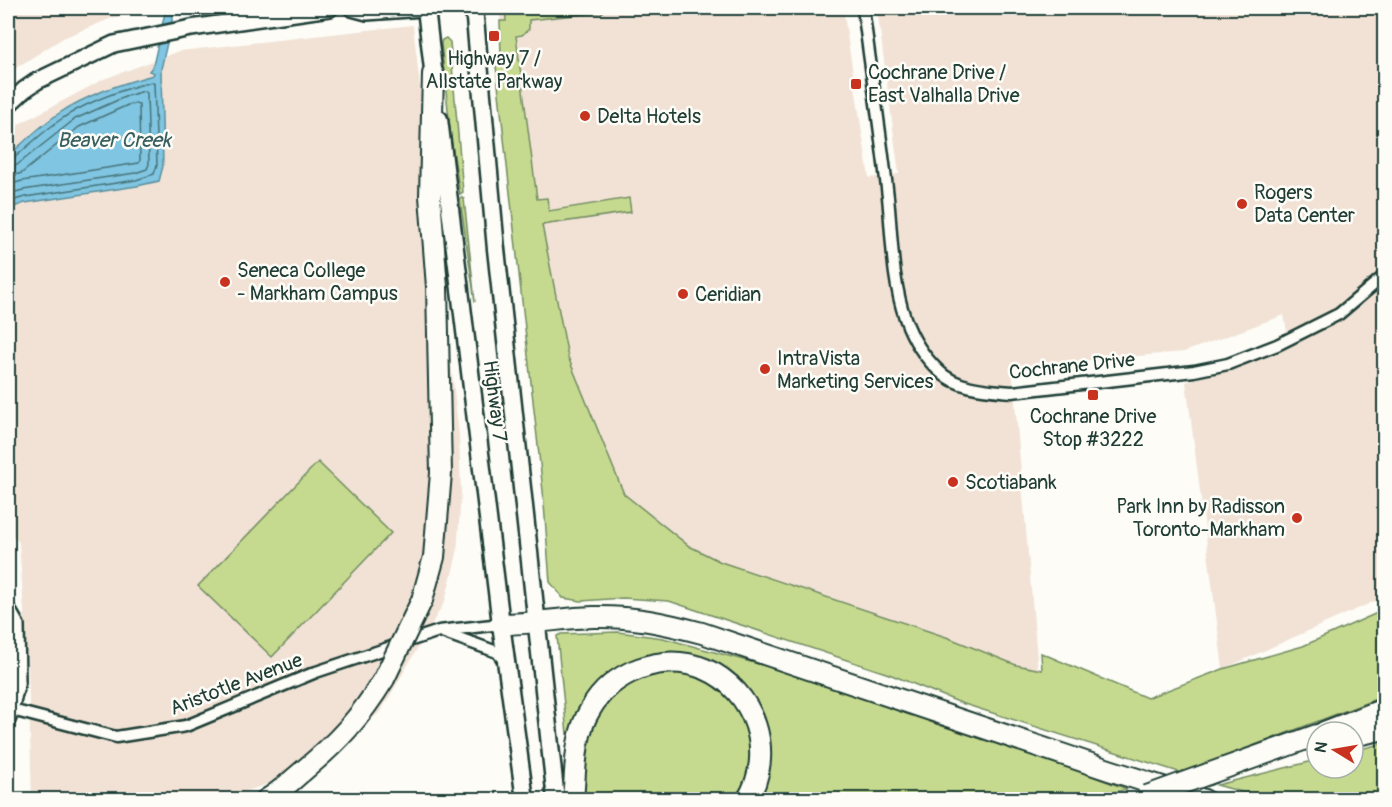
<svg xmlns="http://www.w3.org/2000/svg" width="1392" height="807" font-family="Pangolin,sans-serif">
  <rect width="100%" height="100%" fill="#fdfcf7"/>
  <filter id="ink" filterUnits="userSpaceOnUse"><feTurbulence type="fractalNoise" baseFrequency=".0167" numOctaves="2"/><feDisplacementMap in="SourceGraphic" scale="12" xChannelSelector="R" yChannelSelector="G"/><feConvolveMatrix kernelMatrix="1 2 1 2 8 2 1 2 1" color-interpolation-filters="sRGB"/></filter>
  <g filter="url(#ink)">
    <g fill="#f1e2d5">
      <path d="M8,8H160L112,18L63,38L8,73Z"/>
      <path d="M556,8H843L869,178L899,174L877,8H1384V597L1223,669L1186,382L1290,347L1284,315L1184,352L1012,367L1038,670L889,632L640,531L571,401L523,222L500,15Z"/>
      <path d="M413,25L459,434L461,493L457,554L445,601L381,711L315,768L223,799H32L28,668L19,542L8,531V130L104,79L180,51Z"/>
    </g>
    <g fill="#c6da8f" stroke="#728c62" stroke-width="1.5">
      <path d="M505,8H602L603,12L529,20V29L522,35L516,36L537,199L547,198L549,211L629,198L631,212L542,225L568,357L624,494L689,546L721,562L949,638L1016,665L1042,670L1041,653L1147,698L1223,669L1303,646L1384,610V696L1182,773L961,703L889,674L669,601L623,598L581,601L563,598L550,582L543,491L495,57L501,56L500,21H506Z"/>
      <path d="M446,38L450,42L463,192L460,194L451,138L441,43L442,40Z"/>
      <path d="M461,197L464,199L475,302L460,199Z"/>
      <path d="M318,462L391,533L272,657L198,586Z"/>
      <path d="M618,632L663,638L769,667L1027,752L1127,789L1085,800L757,799L765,776L735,682L632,663L574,735L567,734L557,636L561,634Z"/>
      <path d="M658,670L691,674L720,687L737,705L747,721L752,747V768L738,799L578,800C585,755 586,703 631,680C639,675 649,673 658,670Z"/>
      <path d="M1384,743V799H1267L1217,785L1317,760V768H1353V751Z"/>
    </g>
    <path fill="#80c5e1" stroke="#598f9c" stroke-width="1.5" d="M166,8H175L161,69L163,166L159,181L137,186L25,203L8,209V156C24,142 40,126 58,114C86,95 120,84 153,75L154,73L149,71L153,66Z"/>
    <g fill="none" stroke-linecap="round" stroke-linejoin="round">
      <g stroke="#467379" stroke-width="1.5">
        <path d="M8,160L13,159C28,146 44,131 60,120C87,101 121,90 151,82L154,83L157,165L154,174L136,180L25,197L8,202"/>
        <path d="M8,168L17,165L75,119L127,96L144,91L147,93L149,164L147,169L135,173L23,190L8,194"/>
        <path d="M8,177L22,173L79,127L130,104L136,103L139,105L140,160L139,163L22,181L8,185"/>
      </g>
      <g stroke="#1f3d34" stroke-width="15">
        <g id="street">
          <path d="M863,8C871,71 881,134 888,197C892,236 892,281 905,318C912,338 924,357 939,371C957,389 989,390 1012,392L1194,371L1228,364L1277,345L1339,314L1384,276"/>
          <path d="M442,632L497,652L505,662"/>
          <path d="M8,709L116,737L186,726L316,672L439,631L501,624"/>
        </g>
      </g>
      <g stroke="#1f3d34" stroke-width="20">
        <g id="secondary">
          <path d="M352,8L367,12L423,8"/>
          <path d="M8,105L24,90L37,81L114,44L191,28L330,8"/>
          <path d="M8,611L16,625L17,682L8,718"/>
        </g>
      </g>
      <g stroke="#1f3d34" stroke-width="21">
        <g id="primary">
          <path d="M426,8L435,87"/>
          <path d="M474,8L496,249L556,800"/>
          <path d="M439,119L501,624L525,800"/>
        </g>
      </g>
      <g stroke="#1f3d34" stroke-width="24">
        <g id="highway">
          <path d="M422,600L434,557L441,473L437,287L430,196L433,74"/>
          <path d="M501,624C532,624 562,618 593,617C633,616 664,623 702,633L1109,770L1204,800"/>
          <path d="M1324,732L1384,709"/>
          <path d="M1353,736L1384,729"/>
          <path d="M1208,774L1317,735"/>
          <path d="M266,800C280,792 291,781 303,771C338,742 360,718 384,679"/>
          <path d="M573,800C576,770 574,736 590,710C612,671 662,652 705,669C755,690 776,754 747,800"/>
        </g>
      </g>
      <use href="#street" stroke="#fdfcf7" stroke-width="10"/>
      <use href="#secondary" stroke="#fdfcf7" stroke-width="15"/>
      <use href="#primary" stroke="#fdfcf7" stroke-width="16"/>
      <use href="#highway" stroke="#fdfcf7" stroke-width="20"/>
      <g stroke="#1f3d34" stroke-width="24" stroke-linecap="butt">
        <g id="highway-bridge">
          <path d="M384,679L422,600"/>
          <path d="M1147,796L1208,774"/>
        </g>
      </g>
      <use href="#highway-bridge" stroke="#fdfcf7" stroke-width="20"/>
    </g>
  </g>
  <g fill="#c8321e" stroke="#fdfcf7" stroke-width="2">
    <rect x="488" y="30" width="12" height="12" rx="3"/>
    <rect x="850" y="78" width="12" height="12" rx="3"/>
    <circle cx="585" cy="116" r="6"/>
    <circle cx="1242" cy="204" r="6"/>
    <circle cx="225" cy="282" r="6"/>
    <circle cx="683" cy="294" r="6"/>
    <circle cx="765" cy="369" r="6"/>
    <rect x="1087" y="389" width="12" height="12" rx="3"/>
    <circle cx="953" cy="482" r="6"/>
    <circle cx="1297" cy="518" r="6"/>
  </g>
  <g text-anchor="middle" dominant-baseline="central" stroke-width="5" stroke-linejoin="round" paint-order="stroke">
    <g font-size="20" fill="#1f3d34" stroke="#fdfcf7" text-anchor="start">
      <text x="494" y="58" text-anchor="middle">Highway 7 /<tspan x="494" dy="23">Allstate Parkway</tspan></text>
      <text x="868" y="72">Cochrane Drive /<tspan x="868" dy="23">East Valhalla Drive</tspan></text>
      <text x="597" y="116">Delta Hotels</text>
      <text x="1254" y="192">Rogers<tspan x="1254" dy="23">Data Center</tspan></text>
      <text x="237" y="270">Seneca College<tspan x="237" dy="23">- Markham Campus</tspan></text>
      <text x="695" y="294">Ceridian</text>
      <text x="777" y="358">IntraVista<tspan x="777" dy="23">Marketing Services</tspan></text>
      <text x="1093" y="416" text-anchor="middle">Cochrane Drive<tspan x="1093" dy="23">Stop #3222</tspan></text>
      <text x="965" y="482">Scotiabank</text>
      <text x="1285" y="506" text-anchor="end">Park Inn by Radisson<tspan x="1285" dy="23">Toronto-Markham</tspan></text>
    </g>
    <g font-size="20" fill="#1f3d34" stroke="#fdfcf7">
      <text transform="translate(1072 366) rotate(-6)">Cochrane Drive</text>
      <text transform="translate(495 401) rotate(83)">Highway 7</text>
      <text transform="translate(236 684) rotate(-21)">Aristotle Avenue</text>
    </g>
    <g font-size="21" font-style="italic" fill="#375f5f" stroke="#fdfcf7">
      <text x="114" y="140">Beaver Creek</text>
    </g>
  </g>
  <rect width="1392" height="807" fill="none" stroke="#fdfcf7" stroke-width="30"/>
  <rect x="15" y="15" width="1362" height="777" fill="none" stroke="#1f3d34" stroke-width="2" filter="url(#ink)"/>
  <g transform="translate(1335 750) rotate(281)"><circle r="28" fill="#fdfcf7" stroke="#a4b0a9" stroke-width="1.5"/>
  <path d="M0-4.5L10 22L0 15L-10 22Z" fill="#c8321e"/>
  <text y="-9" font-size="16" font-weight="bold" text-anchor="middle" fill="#1f3d34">N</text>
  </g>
</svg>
